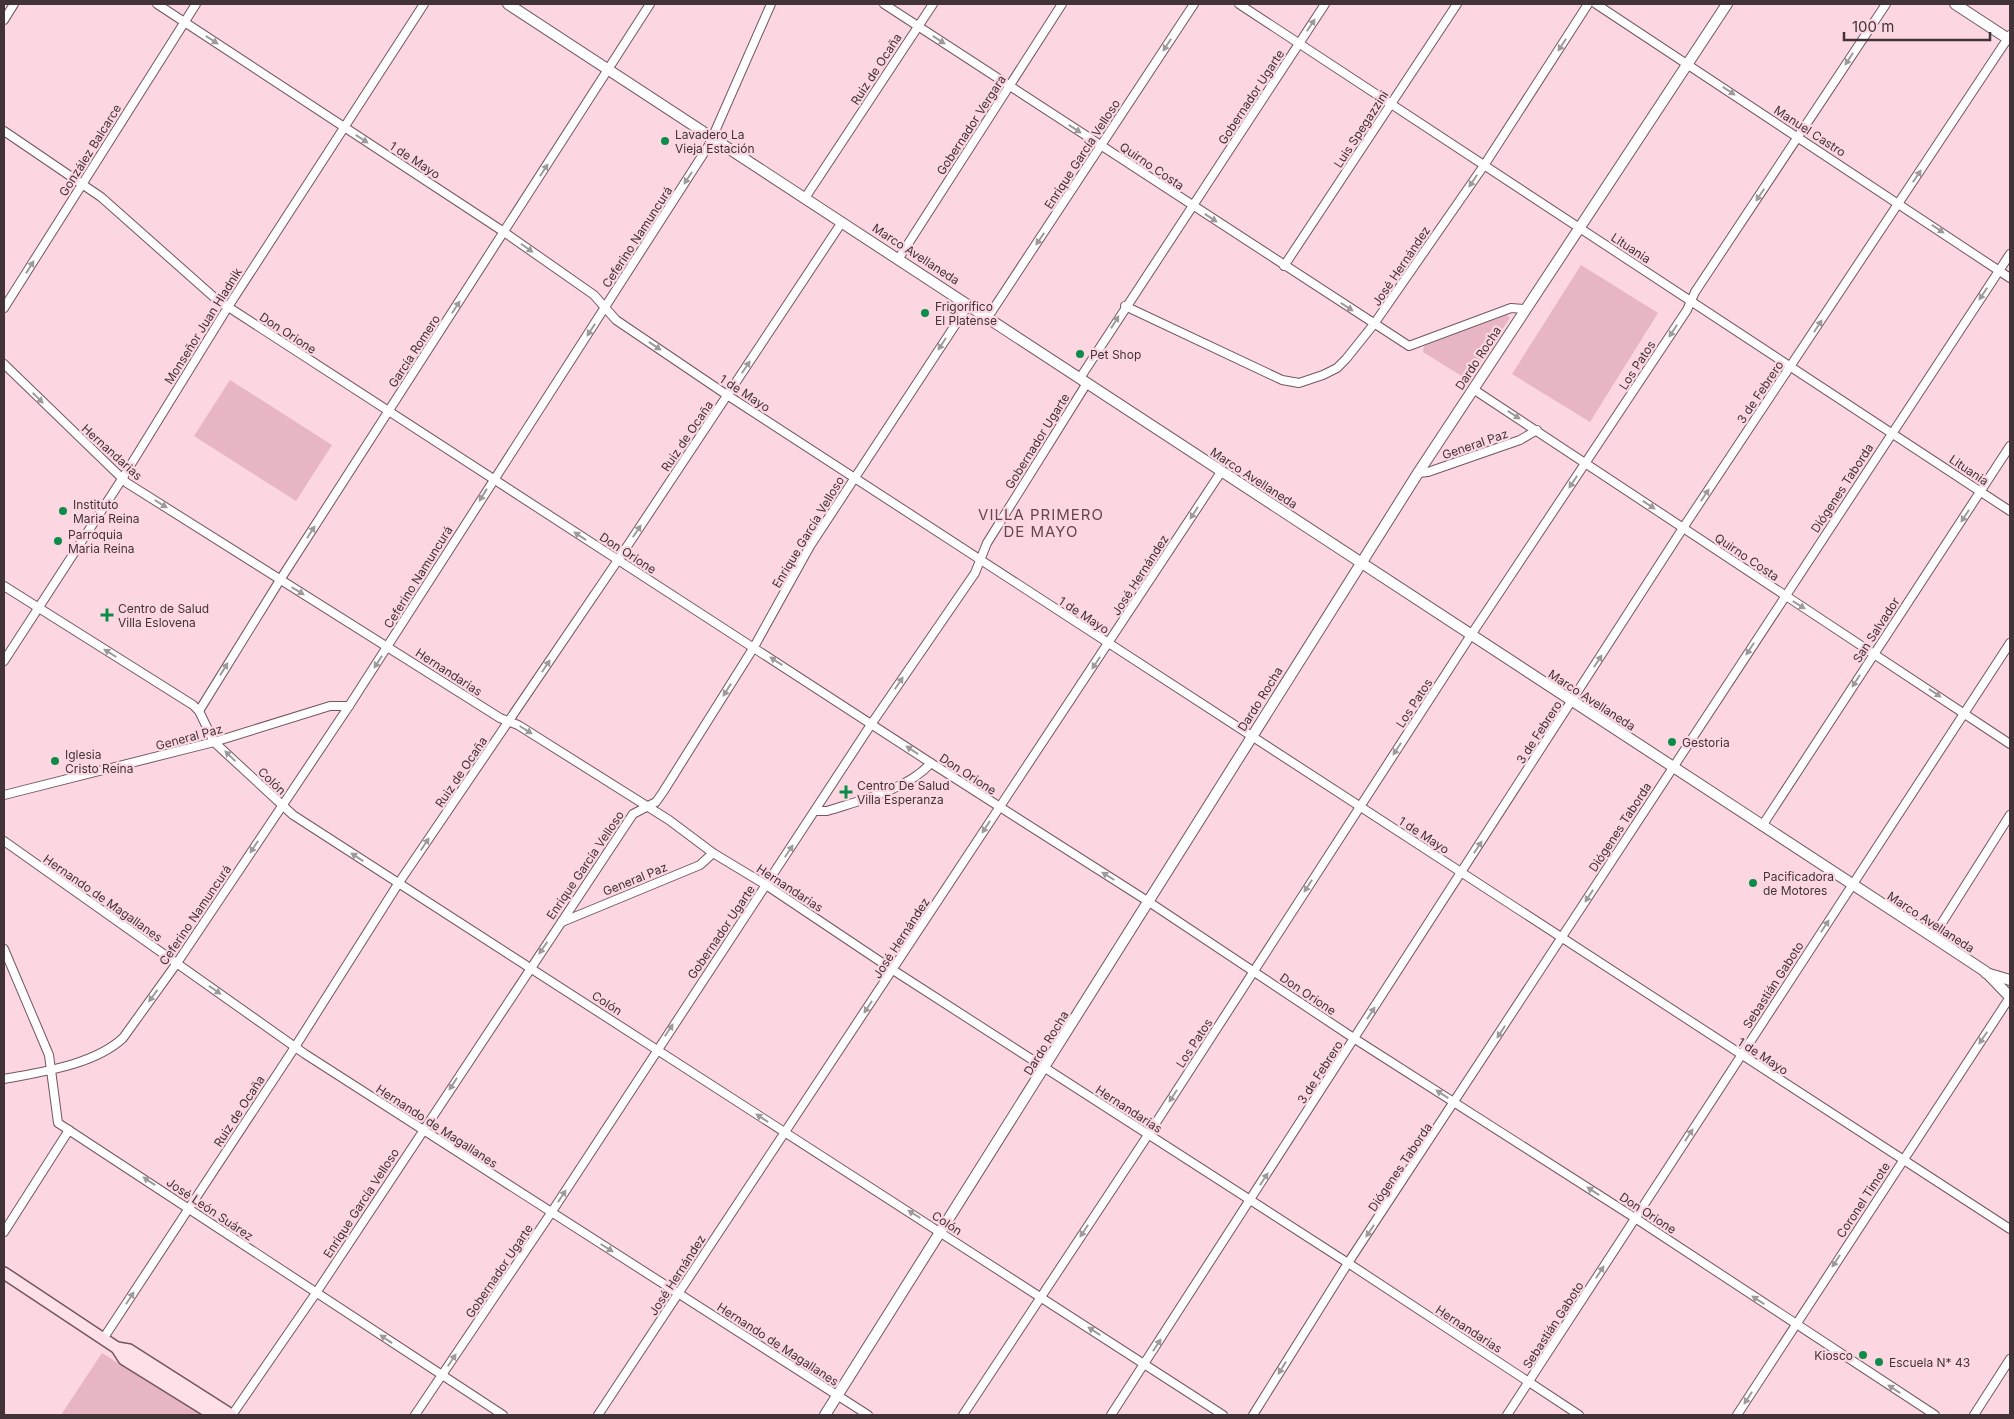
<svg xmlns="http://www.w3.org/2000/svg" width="2014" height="1419" font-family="Inter,sans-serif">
  <rect width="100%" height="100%" fill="#fcd7e2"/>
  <g fill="#e7b5c4">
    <path d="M1581,265L1658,313L1590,422L1512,374Z"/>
    <path d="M1507,315L1510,318L1468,380L1423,352L1424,346Z"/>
    <path d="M230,380L332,445L296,501L194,436Z"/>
    <path d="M102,1353L201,1415H61Z"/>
  </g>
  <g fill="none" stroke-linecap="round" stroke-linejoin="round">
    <g stroke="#74555e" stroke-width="10">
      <g id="minor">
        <path d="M157,4L504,232L594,295L616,320L727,395L2010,1229"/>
        <path d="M884,4L1409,346L1511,308L1524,309"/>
        <path d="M1239,4L2010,511"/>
        <path d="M1596,4L2010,278"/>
        <path d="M4,20L14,4"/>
        <path d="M4,131L101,197L216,299L931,763L1149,902L1355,1039L1635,1218L1935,1415"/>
        <path d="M805,198L933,4"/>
        <path d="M899,258L1062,4"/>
        <path d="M1284,266L1457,4"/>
        <path d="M1125,306L1282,380L1299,383L1323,375L1337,368L1346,359L1374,324L1485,164L1588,4"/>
        <path d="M4,308L196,4"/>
        <path d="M988,317L1194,4"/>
        <path d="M4,364L127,483L500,718L518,725L669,820L713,853L766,885L893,970L1348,1263L1579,1415"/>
        <path d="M1080,378L1325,4"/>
        <path d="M1473,389L2010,744"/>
        <path d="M1418,473L1428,472L1520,440L1537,430"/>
        <path d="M4,586L193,705L199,711L214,742L293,815L1223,1415"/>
        <path d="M4,661L122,479L228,307L424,4"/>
        <path d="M199,711L280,580L650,4"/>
        <path d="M4,795L214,742L330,706H349"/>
        <path d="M816,811H827C861,800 907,790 931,763"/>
        <path d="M1762,826L2010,446"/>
        <path d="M4,841L305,1054L868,1415"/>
        <path d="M562,922L700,865L713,853"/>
        <path d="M1933,937L2010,815"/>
        <path d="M4,949L49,1055L58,1123L503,1415"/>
        <path d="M4,1079C41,1072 94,1065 123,1038L177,963L349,706L709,145L771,4"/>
        <path d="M4,1232L69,1130"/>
        <path d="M103,1339L295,1047L398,884L618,560L842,222"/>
        <path d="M232,1415L316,1293L633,814L656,802L663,792L754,647L810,546L969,304"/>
        <path d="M415,1415L551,1213L872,723L975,573L987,543L1087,383"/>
        <path d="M598,1415L1221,472"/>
        <path d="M963,1415L1148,1135L1471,635L1687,310L1695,292L1886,4"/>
        <path d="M1111,1415L1683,528L2010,35"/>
        <path d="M1253,1415L1348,1263L2010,254"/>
        <path d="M1507,1415L2010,643"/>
        <path d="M1737,1415L2010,997"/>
        <path d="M1974,1415L2010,1359"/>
      </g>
    </g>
    <g stroke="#74555e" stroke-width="12">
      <g id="tertiary">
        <path d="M508,4L1933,937L1986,972L2010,997"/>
        <path d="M1955,4L2010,40"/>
        <path d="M1986,973L2010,980"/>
        <path d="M825,1415L1418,473L1727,4"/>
      </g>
    </g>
    <g stroke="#74555e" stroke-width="14">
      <g id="secondary">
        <path d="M4,1273L117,1348L124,1359L214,1415"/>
        <path d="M117,1348L129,1350L231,1415"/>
      </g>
    </g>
    <use href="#minor" stroke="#fff" stroke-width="8"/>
    <use href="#tertiary" stroke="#fff" stroke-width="10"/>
    <use href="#secondary" stroke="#fee0e9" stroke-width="11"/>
  </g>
  <defs><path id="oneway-solid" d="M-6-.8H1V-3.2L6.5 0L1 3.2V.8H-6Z" transform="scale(1.25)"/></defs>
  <g fill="#a0999b">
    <use href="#oneway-solid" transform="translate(1311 25) rotate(-56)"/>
    <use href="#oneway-solid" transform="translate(212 40) rotate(33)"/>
    <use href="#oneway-solid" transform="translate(939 40) rotate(33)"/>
    <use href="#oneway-solid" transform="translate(1167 45) rotate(123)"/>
    <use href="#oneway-solid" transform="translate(1562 45) rotate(123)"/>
    <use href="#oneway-solid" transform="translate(1849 59) rotate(123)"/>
    <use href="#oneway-solid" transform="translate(1729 91) rotate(33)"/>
    <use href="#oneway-solid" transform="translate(1075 129) rotate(33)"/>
    <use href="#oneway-solid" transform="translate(362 139) rotate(33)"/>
    <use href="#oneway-solid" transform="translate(544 170) rotate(-57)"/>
    <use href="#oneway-solid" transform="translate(1917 176) rotate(-56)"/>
    <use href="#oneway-solid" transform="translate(688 178) rotate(123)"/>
    <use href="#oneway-solid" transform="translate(1473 181) rotate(124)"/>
    <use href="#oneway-solid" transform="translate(1760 195) rotate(124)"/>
    <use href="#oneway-solid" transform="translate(1211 218) rotate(33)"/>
    <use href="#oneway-solid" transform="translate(1938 229) rotate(34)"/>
    <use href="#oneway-solid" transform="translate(1040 239) rotate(124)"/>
    <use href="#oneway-solid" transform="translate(527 248) rotate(35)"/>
    <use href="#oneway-solid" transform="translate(30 267) rotate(-58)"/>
    <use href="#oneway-solid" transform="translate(1983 294) rotate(124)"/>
    <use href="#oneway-solid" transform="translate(456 307) rotate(-57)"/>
    <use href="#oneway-solid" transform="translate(1347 307) rotate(33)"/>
    <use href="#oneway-solid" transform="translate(1115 322) rotate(-58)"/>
    <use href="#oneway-solid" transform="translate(1818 326) rotate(-57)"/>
    <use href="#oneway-solid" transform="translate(591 330) rotate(123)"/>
    <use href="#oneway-solid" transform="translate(1673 331) rotate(123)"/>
    <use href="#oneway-solid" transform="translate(942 344) rotate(123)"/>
    <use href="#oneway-solid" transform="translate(655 346) rotate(34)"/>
    <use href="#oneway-solid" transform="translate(746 367) rotate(-56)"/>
    <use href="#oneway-solid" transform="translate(38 398) rotate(45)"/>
    <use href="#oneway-solid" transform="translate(1514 415) rotate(33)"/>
    <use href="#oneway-solid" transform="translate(1573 482) rotate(124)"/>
    <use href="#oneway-solid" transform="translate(483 495) rotate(122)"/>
    <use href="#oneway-solid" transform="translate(1705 495) rotate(-56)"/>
    <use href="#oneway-solid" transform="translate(161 504) rotate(32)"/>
    <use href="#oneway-solid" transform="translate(1649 505) rotate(33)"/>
    <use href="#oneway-solid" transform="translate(1194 513) rotate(123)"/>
    <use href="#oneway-solid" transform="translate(1965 516) rotate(123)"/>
    <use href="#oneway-solid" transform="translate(637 531) rotate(-56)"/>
    <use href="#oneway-solid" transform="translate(311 532) rotate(-57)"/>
    <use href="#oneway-solid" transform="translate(580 536) rotate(-147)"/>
    <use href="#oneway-solid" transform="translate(298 591) rotate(31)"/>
    <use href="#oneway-solid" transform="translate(1799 605) rotate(32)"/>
    <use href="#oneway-solid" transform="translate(1750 649) rotate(123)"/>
    <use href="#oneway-solid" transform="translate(110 653) rotate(-148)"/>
    <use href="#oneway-solid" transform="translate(776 661) rotate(-147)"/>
    <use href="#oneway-solid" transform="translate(1598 661) rotate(-57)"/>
    <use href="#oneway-solid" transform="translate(378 662) rotate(123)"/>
    <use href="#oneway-solid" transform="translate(1096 663) rotate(124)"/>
    <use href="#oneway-solid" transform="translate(546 666) rotate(-56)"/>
    <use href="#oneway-solid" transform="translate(224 669) rotate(-58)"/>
    <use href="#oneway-solid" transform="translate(1856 681) rotate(123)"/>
    <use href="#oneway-solid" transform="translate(899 683) rotate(-56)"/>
    <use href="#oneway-solid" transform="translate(727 690) rotate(122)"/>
    <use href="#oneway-solid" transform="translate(1935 693) rotate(34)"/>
    <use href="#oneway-solid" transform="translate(526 730) rotate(32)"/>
    <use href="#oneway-solid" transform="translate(1397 749) rotate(123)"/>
    <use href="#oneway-solid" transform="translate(912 750) rotate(-146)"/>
    <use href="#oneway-solid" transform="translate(230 756) rotate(-136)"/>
    <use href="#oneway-solid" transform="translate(986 827) rotate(123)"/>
    <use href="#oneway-solid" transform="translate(425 844) rotate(-56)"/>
    <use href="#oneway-solid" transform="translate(254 847) rotate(123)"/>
    <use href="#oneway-solid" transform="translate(1478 847) rotate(-57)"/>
    <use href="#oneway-solid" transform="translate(789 851) rotate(-56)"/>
    <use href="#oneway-solid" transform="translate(357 857) rotate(-147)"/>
    <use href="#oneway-solid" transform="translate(1108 876) rotate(-148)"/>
    <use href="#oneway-solid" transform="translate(1308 886) rotate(123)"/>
    <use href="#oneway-solid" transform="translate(1589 896) rotate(123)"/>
    <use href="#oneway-solid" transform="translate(1825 926) rotate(-57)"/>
    <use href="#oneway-solid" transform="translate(543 948) rotate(125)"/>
    <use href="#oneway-solid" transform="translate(215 990) rotate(35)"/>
    <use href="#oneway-solid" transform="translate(153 996) rotate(126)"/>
    <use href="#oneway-solid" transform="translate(868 1007) rotate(123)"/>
    <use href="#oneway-solid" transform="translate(1371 1013) rotate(-57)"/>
    <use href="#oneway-solid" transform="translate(669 1030) rotate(-56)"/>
    <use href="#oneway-solid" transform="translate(1501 1032) rotate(123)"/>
    <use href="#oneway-solid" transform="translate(1983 1038) rotate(124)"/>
    <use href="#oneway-solid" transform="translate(453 1084) rotate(123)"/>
    <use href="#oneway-solid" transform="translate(1442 1094) rotate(-147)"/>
    <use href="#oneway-solid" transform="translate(1173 1096) rotate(123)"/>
    <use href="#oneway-solid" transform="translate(762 1118) rotate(-147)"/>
    <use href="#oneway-solid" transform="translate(1689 1135) rotate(-57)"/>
    <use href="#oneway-solid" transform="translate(1264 1179) rotate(-57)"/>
    <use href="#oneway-solid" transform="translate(149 1181) rotate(-146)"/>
    <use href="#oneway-solid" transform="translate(1593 1191) rotate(-147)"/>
    <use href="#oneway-solid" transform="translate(562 1196) rotate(-57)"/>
    <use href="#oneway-solid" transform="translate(914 1214) rotate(-148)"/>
    <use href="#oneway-solid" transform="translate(1084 1231) rotate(124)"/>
    <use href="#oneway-solid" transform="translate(1370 1231) rotate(124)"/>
    <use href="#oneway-solid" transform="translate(607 1248) rotate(32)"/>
    <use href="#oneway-solid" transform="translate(1836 1261) rotate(123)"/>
    <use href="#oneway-solid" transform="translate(1600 1272) rotate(-57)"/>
    <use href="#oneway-solid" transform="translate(130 1298) rotate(-57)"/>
    <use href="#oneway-solid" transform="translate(1758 1300) rotate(-147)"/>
    <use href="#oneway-solid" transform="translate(1094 1331) rotate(-147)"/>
    <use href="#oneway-solid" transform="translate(386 1339) rotate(-146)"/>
    <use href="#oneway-solid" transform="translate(1157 1345) rotate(-57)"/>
    <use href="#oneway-solid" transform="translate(452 1360) rotate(-56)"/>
    <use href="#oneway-solid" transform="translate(1282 1368) rotate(122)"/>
    <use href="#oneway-solid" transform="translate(1894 1389) rotate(-147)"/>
    <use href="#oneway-solid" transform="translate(1748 1398) rotate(123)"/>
  </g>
  <g fill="#0c8c48" stroke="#fcd7e2" stroke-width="2">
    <circle cx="665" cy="141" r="5"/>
    <circle cx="925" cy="313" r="5"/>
    <circle cx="1080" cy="354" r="5"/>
    <circle cx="63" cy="511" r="5"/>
    <circle cx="58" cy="541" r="5"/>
    <path d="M104.5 607.5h5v5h5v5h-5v5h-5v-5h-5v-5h5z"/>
    <circle cx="1672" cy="742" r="5"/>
    <circle cx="55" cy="761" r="5"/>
    <path d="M843.5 784.5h5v5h5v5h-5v5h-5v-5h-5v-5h5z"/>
    <circle cx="1753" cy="883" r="5"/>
    <circle cx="1863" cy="1355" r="5"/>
    <circle cx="1879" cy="1362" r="5"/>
  </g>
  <g text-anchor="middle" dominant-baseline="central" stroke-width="4.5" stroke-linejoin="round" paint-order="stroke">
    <g font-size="12" fill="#413337" stroke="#fcd7e2">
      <text transform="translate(876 69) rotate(-57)">Ruiz de Ocaña</text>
      <text transform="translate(1251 97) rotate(-57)">Gobernador Ugarte</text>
      <text transform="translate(971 125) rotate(-57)">Gobernador Vergara</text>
      <text transform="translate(1361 129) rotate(-57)">Luis Spegazzini</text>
      <text transform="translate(1810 131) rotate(33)">Manuel Castro</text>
      <text transform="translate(90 150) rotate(-58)">González Balcarce</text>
      <text transform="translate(1082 154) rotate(-57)">Enrique García Velloso</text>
      <text transform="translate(415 160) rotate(33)">1 de Mayo</text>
      <text transform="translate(1152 166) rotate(34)">Quirno Costa</text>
      <text transform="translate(637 237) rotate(-57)">Ceferino Namuncurá</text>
      <text transform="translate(1631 248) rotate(33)">Lituania</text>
      <text transform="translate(916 254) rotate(33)">Marco Avellaneda</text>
      <text transform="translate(1401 266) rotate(-56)">José Hernández</text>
      <text transform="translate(203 326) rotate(-58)">Monseñor Juan Hladnik</text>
      <text transform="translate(288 333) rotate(33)">Don Orione</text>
      <text transform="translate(414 351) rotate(-57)">García Romero</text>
      <text transform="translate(1478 358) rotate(-57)">Dardo Rocha</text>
      <text transform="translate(1637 365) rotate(-57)">Los Patos</text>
      <text transform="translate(1760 392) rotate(-56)">3 de Febrero</text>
      <text transform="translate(745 393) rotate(33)">1 de Mayo</text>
      <text transform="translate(687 436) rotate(-56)">Ruiz de Ocaña</text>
      <text transform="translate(1037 441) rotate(-58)">Gobernador Ugarte</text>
      <text transform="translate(1475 444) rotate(-19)">General Paz</text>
      <text transform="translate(112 452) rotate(42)">Hernandarias</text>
      <text transform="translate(1969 470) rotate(34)">Lituania</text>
      <text transform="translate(1254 478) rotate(33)">Marco Avellaneda</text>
      <text transform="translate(1842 488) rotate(-57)">Diógenes Taborda</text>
      <text transform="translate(808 532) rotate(-59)">Enrique García Velloso</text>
      <text transform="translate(628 553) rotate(33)">Don Orione</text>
      <text transform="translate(1747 557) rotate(34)">Quirno Costa</text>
      <text transform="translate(1140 575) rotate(-57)">José Hernández</text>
      <text transform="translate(418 577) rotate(-58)">Ceferino Namuncurá</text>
      <text transform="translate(1084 615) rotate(33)">1 de Mayo</text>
      <text transform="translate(1876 630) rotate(-57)">San Salvador</text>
      <text transform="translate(449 672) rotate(33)">Hernandarias</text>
      <text transform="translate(1260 699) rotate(-58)">Dardo Rocha</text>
      <text transform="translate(1592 700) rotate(33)">Marco Avellaneda</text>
      <text transform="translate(1414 703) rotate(-57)">Los Patos</text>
      <text transform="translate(1539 732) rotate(-57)">3 de Febrero</text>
      <text transform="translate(189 737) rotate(-15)">General Paz</text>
      <text transform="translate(461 772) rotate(-56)">Ruiz de Ocaña</text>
      <text transform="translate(968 774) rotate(33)">Don Orione</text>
      <text transform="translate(272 781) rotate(44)">Colón</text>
      <text transform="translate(1620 827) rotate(-57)">Diógenes Taborda</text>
      <text transform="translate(1424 835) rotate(33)">1 de Mayo</text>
      <text transform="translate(585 865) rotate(-56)">Enrique García Velloso</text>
      <text transform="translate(635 879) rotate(-22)">General Paz</text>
      <text transform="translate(790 888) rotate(33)">Hernandarias</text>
      <text transform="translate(103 898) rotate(35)">Hernando de Magallanes</text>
      <text transform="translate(195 915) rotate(-56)">Ceferino Namuncurá</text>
      <text transform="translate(1931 922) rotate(33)">Marco Avellaneda</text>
      <text transform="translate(721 932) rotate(-56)">Gobernador Ugarte</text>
      <text transform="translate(901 938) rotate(-57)">José Hernández</text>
      <text transform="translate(1773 985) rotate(-57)">Sebastián Gaboto</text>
      <text transform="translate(1308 994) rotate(34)">Don Orione</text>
      <text transform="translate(607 1003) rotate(33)">Colón</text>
      <text transform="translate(1046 1043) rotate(-58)">Dardo Rocha</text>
      <text transform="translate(1194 1043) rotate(-57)">Los Patos</text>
      <text transform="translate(1763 1056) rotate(33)">1 de Mayo</text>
      <text transform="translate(1320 1072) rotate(-57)">3 de Febrero</text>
      <text transform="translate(1129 1109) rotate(33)">Hernandarias</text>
      <text transform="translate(239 1111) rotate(-57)">Ruiz de Ocaña</text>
      <text transform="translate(437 1126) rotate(33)">Hernando de Magallanes</text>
      <text transform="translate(1400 1167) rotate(-56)">Diógenes Taborda</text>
      <text transform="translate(1863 1200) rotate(-57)">Coronel Timote</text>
      <text transform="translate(361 1203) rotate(-57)">Enrique García Velloso</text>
      <text transform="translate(210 1209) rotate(34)">José León Suárez</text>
      <text transform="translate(1648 1213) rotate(33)">Don Orione</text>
      <text transform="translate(947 1223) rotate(33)">Colón</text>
      <text transform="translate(499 1271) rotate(-56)">Gobernador Ugarte</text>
      <text transform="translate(677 1275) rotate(-57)">José Hernández</text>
      <text transform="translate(1553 1325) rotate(-57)">Sebastián Gaboto</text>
      <text transform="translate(1469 1329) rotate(33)">Hernandarias</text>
      <text transform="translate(778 1344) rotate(33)">Hernando de Magallanes</text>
    </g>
    <g font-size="12" fill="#413337" stroke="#fcd7e2" text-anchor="start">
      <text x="675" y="134">Lavadero La<tspan x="675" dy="14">Vieja Estación</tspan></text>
      <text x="935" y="306">Frigorífico<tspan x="935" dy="14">El Platense</tspan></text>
      <text x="1090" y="354">Pet Shop</text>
      <text x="73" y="504">Instituto<tspan x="73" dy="14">Maria Reina</tspan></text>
      <text x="68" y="534">Parroquia<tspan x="68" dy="14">Maria Reina</tspan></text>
      <text x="118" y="608">Centro de Salud<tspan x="118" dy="14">Villa Eslovena</tspan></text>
      <text x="1682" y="742">Gestoria</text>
      <text x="65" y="754">Iglesia<tspan x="65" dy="14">Cristo Reina</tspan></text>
      <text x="857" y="785">Centro De Salud<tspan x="857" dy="14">Villa Esperanza</tspan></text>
      <text x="1763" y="876">Pacificadora<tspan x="1763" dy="14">de Motores</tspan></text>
      <text x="1853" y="1355" text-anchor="end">Kiosco</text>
      <text x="1889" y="1362">Escuela N* 43</text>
    </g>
    <g font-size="15" letter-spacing="1" fill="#654750" stroke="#fcd7e2">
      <text x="1041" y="514">VILLA PRIMERO<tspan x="1041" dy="17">DE MAYO</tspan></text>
    </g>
  </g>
  <rect width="2014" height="1419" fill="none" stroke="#413337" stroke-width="10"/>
  <path d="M1844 32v8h146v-8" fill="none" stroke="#413337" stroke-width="2.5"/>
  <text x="1852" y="32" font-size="15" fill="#413337" stroke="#fcd7e2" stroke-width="4" paint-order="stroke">100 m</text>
</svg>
